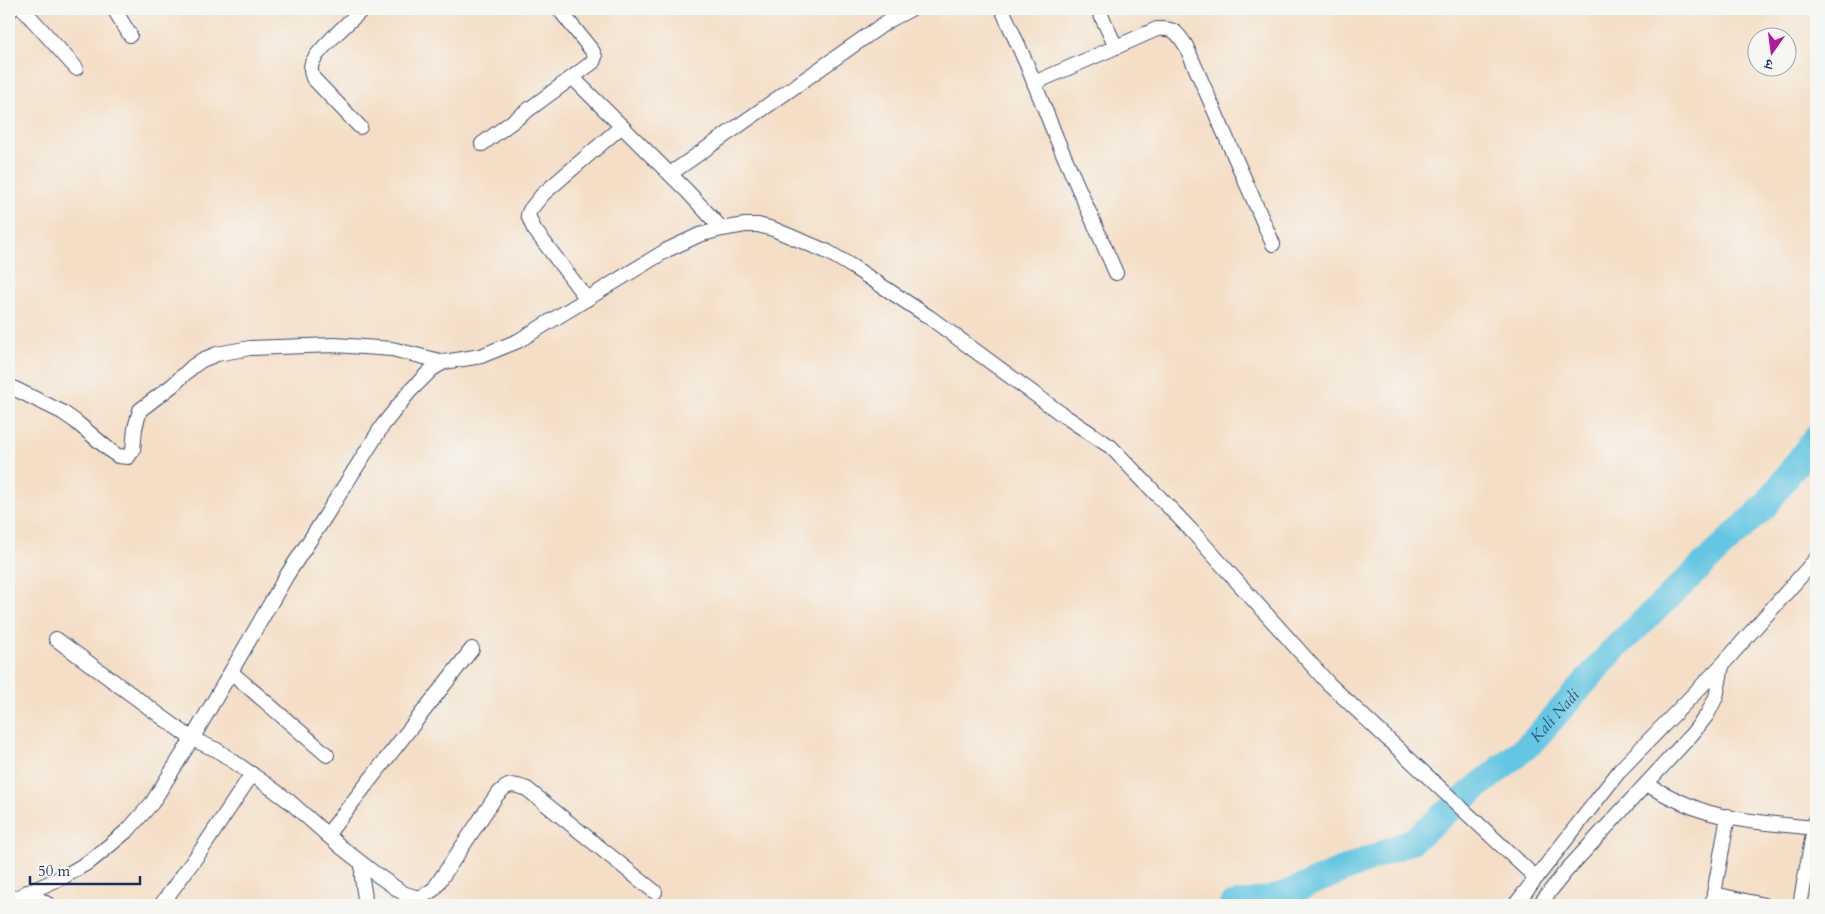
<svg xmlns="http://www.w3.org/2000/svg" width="1825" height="914" font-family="Cardo,'Noto Serif Devanagari',serif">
  <rect width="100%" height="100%" fill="#f6f6f2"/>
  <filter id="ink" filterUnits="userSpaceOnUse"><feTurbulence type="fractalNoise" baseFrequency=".02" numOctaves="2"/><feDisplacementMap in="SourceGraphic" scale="10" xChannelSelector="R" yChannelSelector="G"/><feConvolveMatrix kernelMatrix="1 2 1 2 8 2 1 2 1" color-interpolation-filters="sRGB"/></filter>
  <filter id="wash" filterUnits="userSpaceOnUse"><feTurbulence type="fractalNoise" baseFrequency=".0096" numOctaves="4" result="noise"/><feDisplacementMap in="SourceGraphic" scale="20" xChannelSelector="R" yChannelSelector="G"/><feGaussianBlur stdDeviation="1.12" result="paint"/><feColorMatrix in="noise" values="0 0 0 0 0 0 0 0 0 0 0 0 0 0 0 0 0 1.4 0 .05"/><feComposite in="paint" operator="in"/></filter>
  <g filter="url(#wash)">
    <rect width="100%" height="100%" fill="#f4dec5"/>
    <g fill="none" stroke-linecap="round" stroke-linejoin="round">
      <path stroke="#64c6e2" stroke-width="26" id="s1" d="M1232,905L1278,897L1412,841L1532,742L1617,646L1766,505L1816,437"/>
    </g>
  </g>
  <g filter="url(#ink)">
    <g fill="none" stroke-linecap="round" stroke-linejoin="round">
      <g stroke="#3c496d" stroke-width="16">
        <g id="minor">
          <path d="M23,9L76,68"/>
          <path d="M114,9L130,35"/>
          <path d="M1002,9L1027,65L1058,142L1116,273"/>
          <path d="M1098,9L1116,47"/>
          <path d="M9,12L12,9"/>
          <path d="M573,78L687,191L722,229"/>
          <path d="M1034,83L1157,29C1175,28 1177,32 1186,46L1273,244"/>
          <path d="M360,127L313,78C311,73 310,68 312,63C317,50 351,20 363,9"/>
          <path d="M482,144L593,62L595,57L593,52L559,9"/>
          <path d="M670,174L888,21L911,9"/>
          <path d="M587,299L534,229L528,215L530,210L543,194L622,126"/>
          <path d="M9,386L62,412L75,421L112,452L118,456L128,457L133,450L135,428L140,410L173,385L192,367L202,360L217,354L250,348L335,345L392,349L444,362"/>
          <path d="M56,639L192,739L217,750L263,782L289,801L341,847L373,872L403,893L415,897H422L434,889L496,796C508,783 511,783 527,789L655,892"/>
          <path d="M231,672L327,755"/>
          <path d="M1646,784C1663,794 1680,802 1698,809C1734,822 1779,824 1816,828"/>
          <path d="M327,835L472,649"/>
          <path d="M363,865C359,879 366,891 365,905"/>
          <path d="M27,892L49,905"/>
          <path d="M1714,894L1764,905"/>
          <path d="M9,901L65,876L92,860L129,829L152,803L192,739L287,575L323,520L383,425L410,391L432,369L444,362L481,356L518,341L667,250L699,235L722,229L745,225H758L773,229L828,252L853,267L929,317L1063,415L1111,447L1190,529L1328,683L1536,878"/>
          <path d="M161,905L202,849L252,774"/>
          <path d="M1515,905L1621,769L1722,665L1816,559"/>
          <path d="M1539,905L1566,871L1692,734L1707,715L1716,697L1722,666"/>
          <path d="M1712,905L1728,816"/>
          <path d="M1800,905L1816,818"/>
        </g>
      </g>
      <use href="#minor" stroke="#fff" stroke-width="14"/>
    </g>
  </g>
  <g text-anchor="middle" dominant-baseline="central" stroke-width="4" stroke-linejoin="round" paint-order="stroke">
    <g font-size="16" font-style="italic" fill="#2d557f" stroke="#f6f6f2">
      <text stroke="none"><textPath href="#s1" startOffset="382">Kali Nadi</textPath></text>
    </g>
  </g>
  <rect width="1825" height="914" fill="none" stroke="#f6f6f2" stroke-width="30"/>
  <g transform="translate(1772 52) rotate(194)"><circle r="24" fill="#f6f6f2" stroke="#9ea6b7"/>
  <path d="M0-4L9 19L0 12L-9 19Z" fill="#b5179e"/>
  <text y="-8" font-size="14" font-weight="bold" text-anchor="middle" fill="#1b2f5e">उ</text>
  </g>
  <path d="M30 876v8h110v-8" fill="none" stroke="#1b2f5e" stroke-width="2.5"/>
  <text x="38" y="876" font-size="15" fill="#1b2f5e" stroke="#f6f6f2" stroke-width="4" paint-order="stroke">50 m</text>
</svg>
